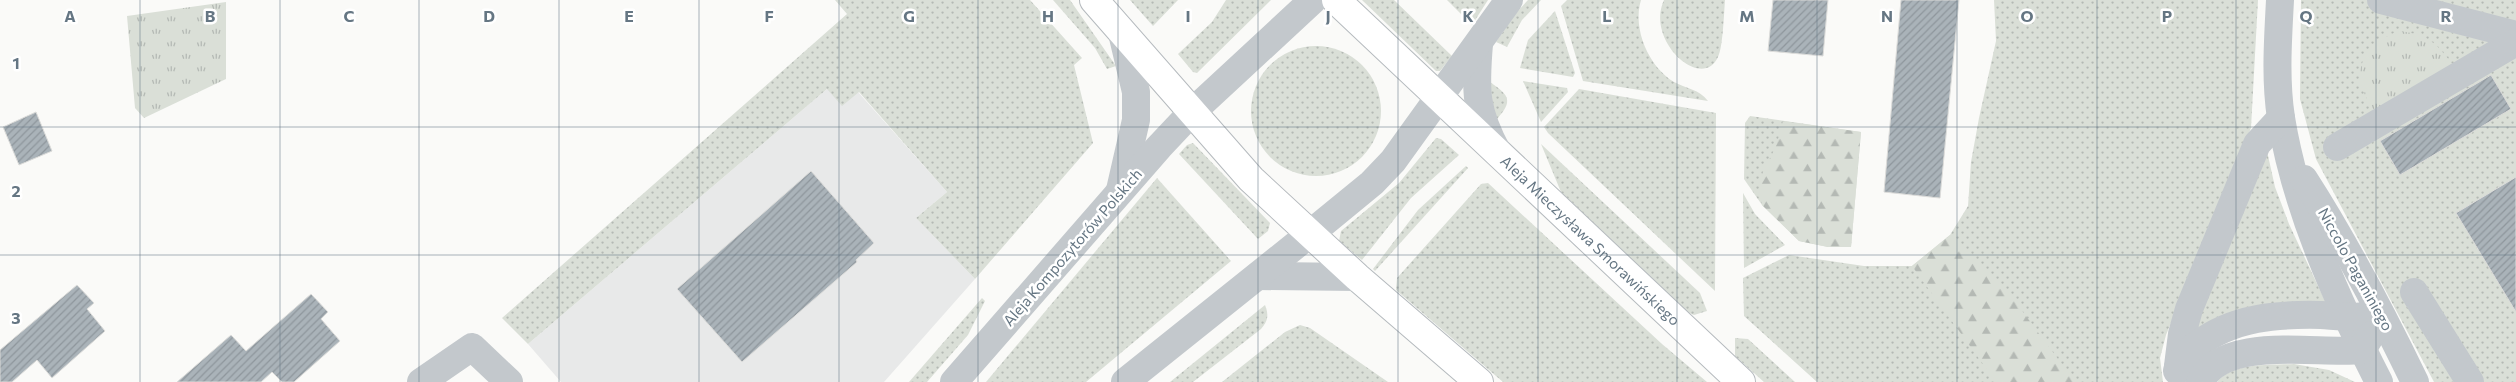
<svg xmlns="http://www.w3.org/2000/svg" width="2516" height="382" font-family="Commissioner,sans-serif">
  <defs>
    <pattern id="grass-dots" width="8" height="8" patternUnits="userSpaceOnUse" patternTransform="scale(1.25)"><rect width="8" height="8" fill="#dadfd7"/><path d="M2 2h.1M6 6h.1" fill="none" stroke="#b4b9b4" stroke-width="1.8" stroke-linecap="round"/></pattern>
    <pattern id="forest-firs" width="22" height="20" patternUnits="userSpaceOnUse" patternTransform="scale(1.25)"><rect width="22" height="20" fill="#dadfd7"/><path d="M5 1l3.5 6h-7zM16 11l3.5 6h-7z" fill="#b4b9b4"/></pattern>
    <pattern id="park-tufts" width="24" height="20" patternUnits="userSpaceOnUse" patternTransform="scale(1.25)"><rect width="24" height="20" fill="#dadfd7"/><path d="M3 7l-1-3M5 7V3M7 7l1-3M15 17l-1-3M17 17v-4M19 17l1-3" fill="none" stroke="#b4b9b4"/></pattern>
    <pattern id="building-hatch" width="6" height="6" patternUnits="userSpaceOnUse" patternTransform="scale(1.25)"><rect width="6" height="6" fill="#aab3b9"/><path d="M-1 1l2-2M0 6l6-6M5 7l2-2" fill="none" stroke="#8e969c"/></pattern>
  </defs>
  <rect width="100%" height="100%" fill="#fafaf8"/>
  <path fill="#e8e9e9" d="M827,89L858,92L947,192L916,218L975,279L884,382H561L528,344Z"/>
  <g fill="url(#grass-dots)">
    <path d="M835,0H1030L1082,58L1074,65L1093,143L975,279L916,218L947,192L859,92L842,106L827,89L528,344L502,318L847,14Z"/>
    <path d="M1053,0H1070L1116,66L1107,69L1095,48Z"/>
    <path d="M1130,0H1178L1153,26Z"/>
    <path d="M1226,0H1271L1197,73L1193,72L1178,54L1212,22Z"/>
    <path d="M1362,0H1394L1452,56L1440,71H1436Z"/>
    <path d="M1447,0H1488L1472,25Z"/>
    <path d="M1528,0H1541L1522,20L1507,47L1496,42L1516,13Z"/>
    <path d="M1567,0H1641C1632,29 1649,67 1674,82C1687,89 1699,89 1708,101L1583,81L1561,6Z"/>
    <path d="M1664,0H1725C1724,13 1723,47 1718,57C1702,92 1645,41 1664,0Z"/>
    <path d="M1994,0H2258L2251,128L2166,335L2160,358L2163,382H1817L1744,316L1743,278L1789,255L1864,266H1912L1950,235L1968,206L1971,162L1979,118L1996,41Z"/>
    <path d="M2301,0H2516V382H2434L2316,159L2300,99Z"/>
    <path d="M1555,11L1575,73L1573,77L1520,68L1528,40Z"/>
    <circle cx="1316" cy="111" r="65"/>
    <path d="M1487,80C1509,95 1515,100 1495,121Z"/>
    <path d="M1523,81L1567,88L1568,92L1541,122Z"/>
    <path d="M1579,89L1716,113L1715,291L1548,133L1544,127Z"/>
    <path d="M1750,116L1861,132L1851,247H1828L1799,241L1762,205L1744,179L1745,123Z"/>
    <path d="M1436,138L1441,139L1459,155L1411,198L1362,260L1339,241L1341,231L1399,183Z"/>
    <path d="M1193,143L1270,223L1268,231L1258,239L1179,154L1187,145Z"/>
    <path d="M1541,144L1700,293L1707,311L1694,315L1687,312L1561,192Z"/>
    <path d="M2267,151L2275,187L2289,224L2327,305L2220,316L2188,333Z"/>
    <path d="M1466,166L1468,168L1375,271L1373,269L1418,210Z"/>
    <path d="M1157,178L1231,261L1086,382H986Z"/>
    <path d="M1488,183L1662,344L1707,382H1503L1396,290L1397,278L1481,184Z"/>
    <path d="M1743,193L1755,214L1785,245L1744,268Z"/>
    <path d="M982,298L985,301L968,335L927,382H909Z"/>
    <path d="M1265,305C1269,315 1268,321 1261,329L1193,382H1170Z"/>
    <path d="M1300,325L1310,328L1388,382H1222L1285,332Z"/>
    <path d="M1735,338L1748,339L1795,382H1764L1735,356Z"/>
    <path d="M2294,364L2329,370L2355,382H2217C2233,362 2271,365 2294,364Z"/>
  </g>
  <g fill="url(#forest-firs)">
    <path d="M1783,121L1861,132L1851,247H1828L1799,241L1762,205C1758,173 1762,175 1775,148C1779,140 1780,129 1783,121Z"/>
    <path d="M1950,235L2017,304L2075,382H1996L1912,266Z"/>
  </g>
  <g fill="url(#park-tufts)">
    <path d="M226,2V79L144,118L135,108L127,16Z"/>
    <path d="M2399,31C2431,35 2435,43 2455,67L2376,115C2371,105 2361,91 2360,79C2359,53 2378,39 2399,31Z"/>
  </g>
  <g fill="url(#building-hatch)" stroke="#dcdcda">
    <path d="M1773,0H1828L1823,56L1768,51Z"/>
    <path d="M1901,0H1959L1940,198L1884,192Z"/>
    <path d="M2491,75L2511,109L2400,175L2380,141Z"/>
    <path d="M36,112L52,151L19,165L3,127Z"/>
    <path d="M811,171L874,243L856,260L857,262L742,362L677,289Z"/>
    <path d="M2516,177V312L2456,213Z"/>
    <path d="M77,285L94,303L87,309L105,331L52,378L37,360L12,382H0V350Z"/>
    <path d="M311,294L328,312L321,319L340,341L294,382H282L272,372L261,382H177L231,335L246,351Z"/>
  </g>
  <g fill="none" stroke-linecap="round" stroke-linejoin="round">
    <g stroke="#b5babe" stroke-width="30">
      <g id="major">
        <path d="M1094,0L1251,179L1357,277L1479,382"/>
        <path id="s1" d="M1336,0L1741,382"/>
      </g>
    </g>
    <g stroke="#c3c8cc" stroke-width="28">
      <path d="M2280,0C2278,39 2275,79 2281,118C2296,210 2337,300 2379,382"/>
      <path d="M2381,0L2516,35"/>
      <path d="M1479,44C1475,91 1475,111 1498,153"/>
      <path d="M2337,147L2516,42"/>
      <path d="M2304,179C2346,244 2381,312 2415,382"/>
      <path d="M1120,190L1136,120V92L1122,33"/>
      <path d="M1258,276L1357,277"/>
      <path d="M2414,292L2470,382"/>
      <path d="M2178,366L2182,334L2189,309L2257,144L2281,118"/>
      <path d="M2177,371C2179,361 2189,351 2197,345C2233,317 2278,314 2321,315C2336,316 2349,318 2363,316"/>
      <path d="M421,382L472,347L509,382"/>
      <path d="M954,382L1159,147L1191,113L1313,0"/>
      <path d="M1125,382L1311,233L1372,183L1393,161L1509,0"/>
      <path d="M2200,382C2224,334 2319,355 2362,350L2371,335"/>
    </g>
    <use href="#major" stroke="#fff" stroke-width="28"/>
  </g>
  <path fill="none" stroke="#657683" stroke-width="1" stroke-opacity="0.55" d="M140,0V382M280,0V382M419,0V382M559,0V382M699,0V382M839,0V382M978,0V382M1118,0V382M1258,0V382M1398,0V382M1538,0V382M1677,0V382M1817,0V382M1957,0V382M2097,0V382M2236,0V382M2376,0V382M0,127H2516M0,255H2516"/>
  <g text-anchor="middle" dominant-baseline="central" stroke-width="5" stroke-linejoin="round" paint-order="stroke">
    <g font-size="15" fill="#657683" stroke="#fff">
      <text stroke="none"><textPath href="#s1" startOffset="350">Aleja Mieczysława Smorawińskiego</textPath></text>
      <text transform="translate(1072 247) rotate(-49)">Aleja Kompozytorów Polskich</text>
      <text transform="translate(2356 269) rotate(61)">Niccolo Paganiniego</text>
    </g>
  </g>
  <g font-size="16" text-anchor="middle" font-weight="bold" fill="#657683" stroke="#fff" stroke-width="5" stroke-linejoin="round" paint-order="stroke">
    <text x="70" y="22">A</text>
    <text x="210" y="22">B</text>
    <text x="349" y="22">C</text>
    <text x="489" y="22">D</text>
    <text x="629" y="22">E</text>
    <text x="769" y="22">F</text>
    <text x="909" y="22">G</text>
    <text x="1048" y="22">H</text>
    <text x="1188" y="22">I</text>
    <text x="1328" y="22">J</text>
    <text x="1468" y="22">K</text>
    <text x="1607" y="22">L</text>
    <text x="1747" y="22">M</text>
    <text x="1887" y="22">N</text>
    <text x="2027" y="22">O</text>
    <text x="2167" y="22">P</text>
    <text x="2306" y="22">Q</text>
    <text x="2446" y="22">R</text>
    <text x="16" y="69">1</text>
    <text x="16" y="197">2</text>
    <text x="16" y="324">3</text>
  </g>
</svg>
